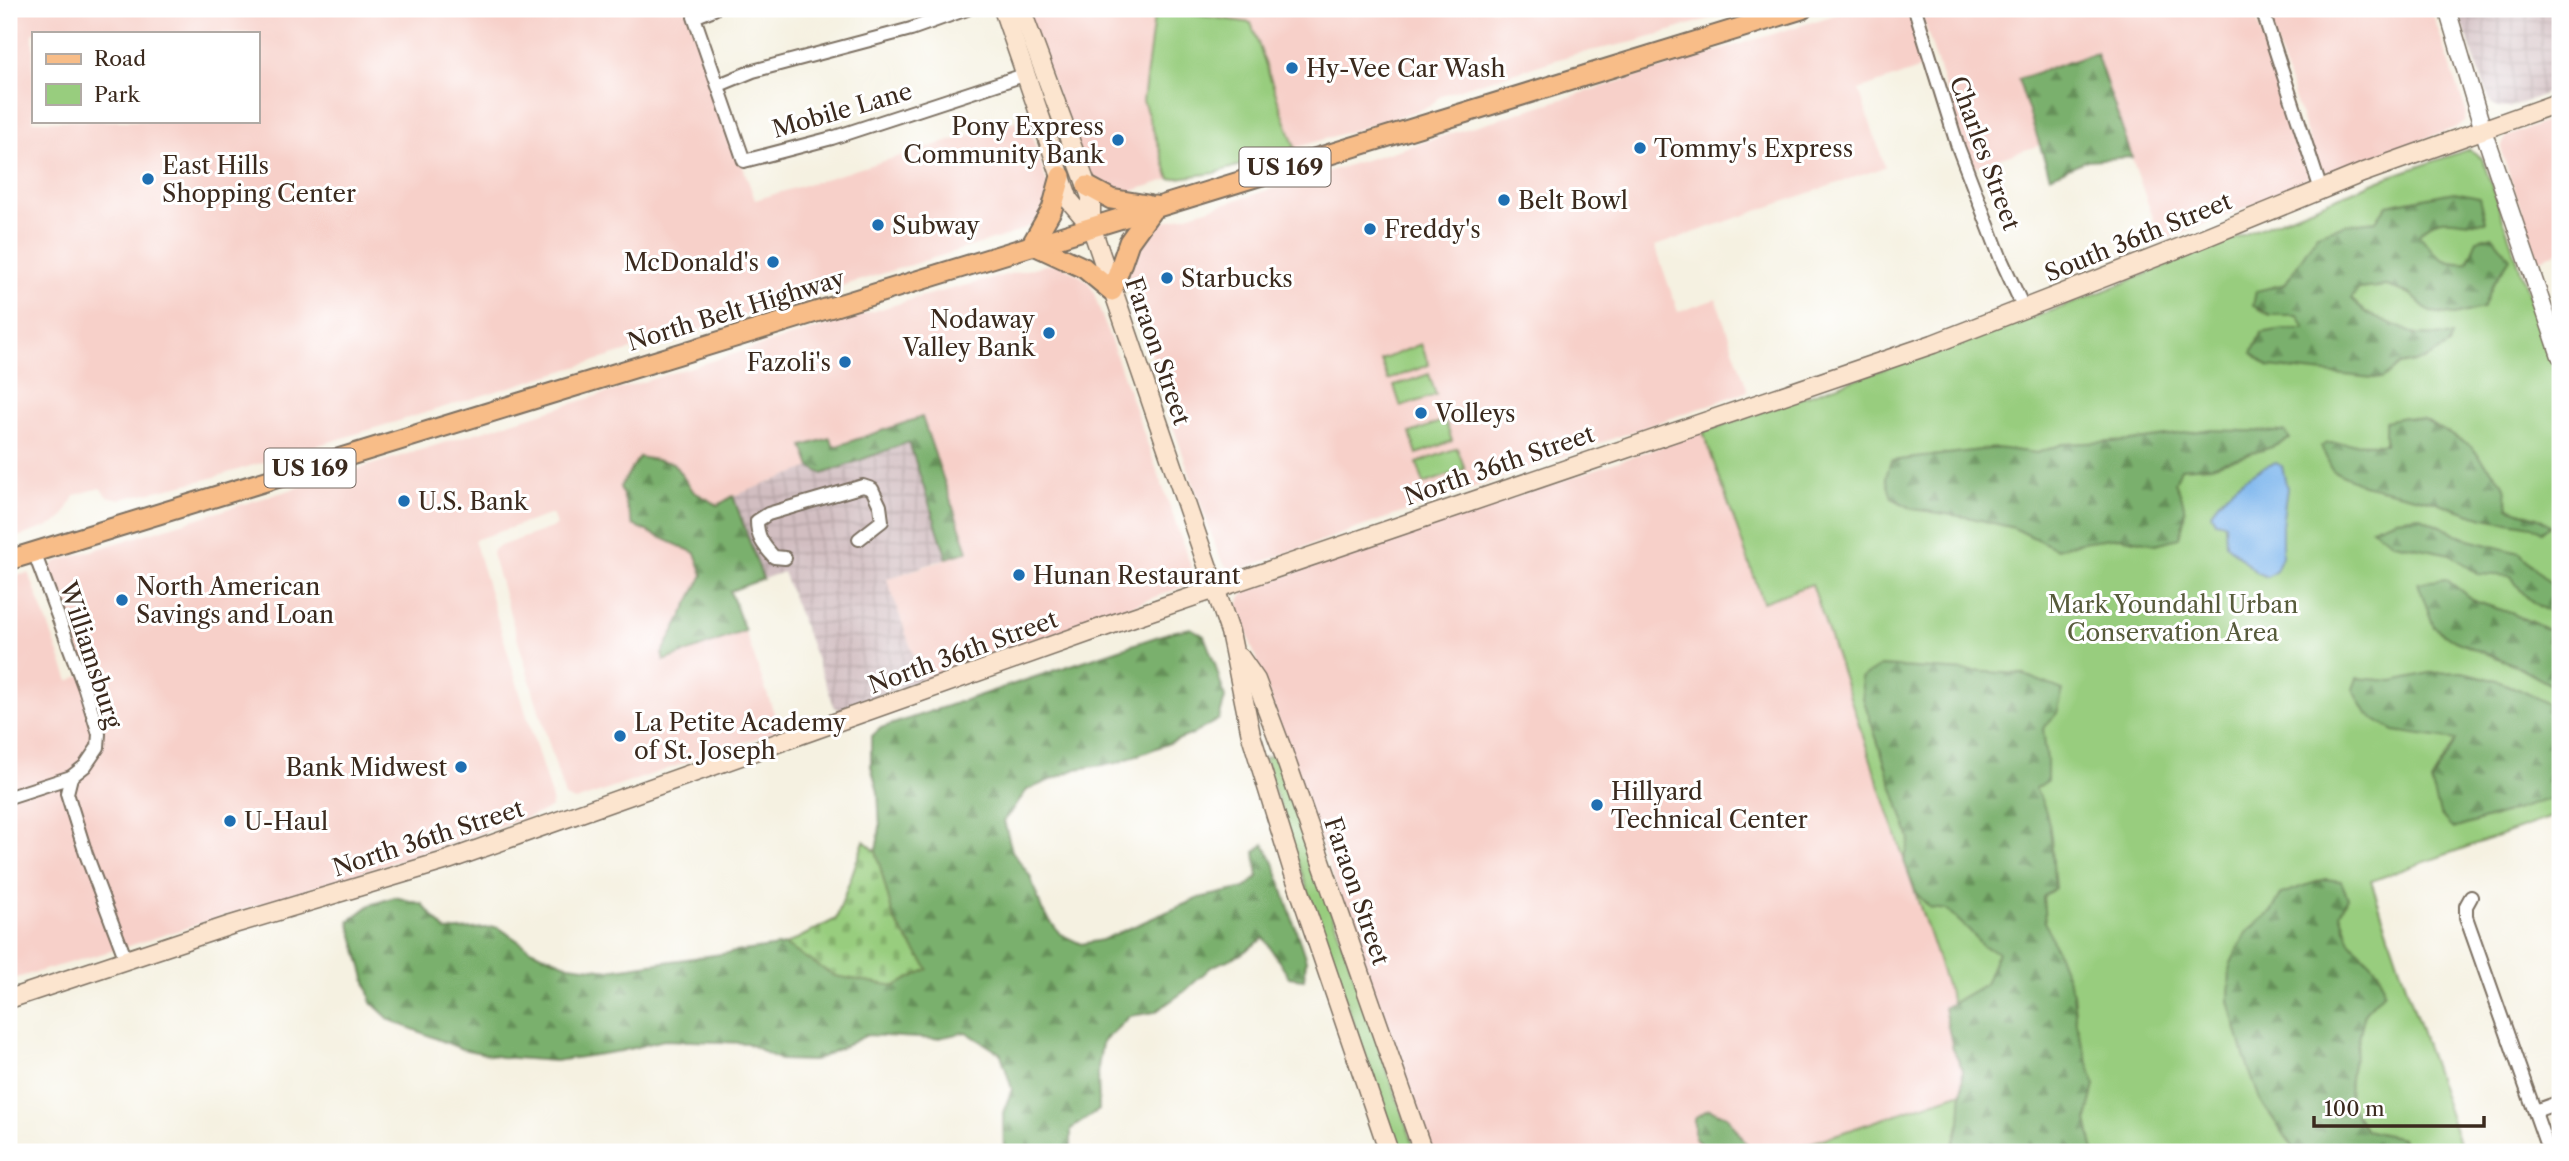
<svg xmlns="http://www.w3.org/2000/svg" width="2569" height="1161" font-family="'Libre Caslon Text',serif">
  <defs>
    <pattern id="industrial-grid" width="8" height="8" patternUnits="userSpaceOnUse" patternTransform="scale(1.75)"><rect width="8" height="8" fill="#d2bec1"/><path d="M0 4h8M4 0v8" fill="none" stroke="#b5a3a5"/></pattern>
    <pattern id="forest-firs" width="22" height="20" patternUnits="userSpaceOnUse" patternTransform="scale(1.75)"><rect width="22" height="20" fill="#7ab06d"/><path d="M5 1l3.5 6h-7zM16 11l3.5 6h-7z" fill="#658f59"/></pattern>
    <pattern id="cemetery-stones" width="16" height="16" patternUnits="userSpaceOnUse" patternTransform="scale(1.75)"><rect width="16" height="16" fill="#98cd7e"/><path d="M2 7V4a2 2 0 0 1 4 0v3zM10 15v-3a2 2 0 0 1 4 0v3z" fill="#84b06c"/></pattern>
  </defs>
  <rect width="100%" height="100%" fill="#fff"/>
  <filter id="ink" filterUnits="userSpaceOnUse"><feTurbulence type="fractalNoise" baseFrequency=".0143" numOctaves="2"/><feDisplacementMap in="SourceGraphic" scale="14" xChannelSelector="R" yChannelSelector="G"/><feConvolveMatrix kernelMatrix="1 2 1 2 8 2 1 2 1" color-interpolation-filters="sRGB"/></filter>
  <filter id="wash" filterUnits="userSpaceOnUse"><feTurbulence type="fractalNoise" baseFrequency=".00686" numOctaves="4" result="noise"/><feDisplacementMap in="SourceGraphic" scale="28" xChannelSelector="R" yChannelSelector="G"/><feGaussianBlur stdDeviation="1.57" result="paint"/><feColorMatrix in="noise" values="0 0 0 0 0 0 0 0 0 0 0 0 0 0 0 0 0 1.4 0 .05"/><feComposite in="paint" operator="in"/></filter>
  <g filter="url(#wash)">
    <rect width="100%" height="100%" fill="#f5f1e1"/>
    <g fill="#f7d0c9" fill-rule="evenodd">
      <path d="M9,9H686L755,200L1029,117L1033,139L1050,192L1038,219L1028,227L1009,235L208,479L121,499L108,497L100,488L75,495L62,519L52,525L9,540ZM33,33H257V121H33Z"/>
      <path d="M1025,9H1155L1143,101L1170,179L1123,194L1091,186Z"/>
      <path d="M1167,9H1740L1638,41L1575,54L1441,95L1430,106L1420,110L1295,148L1251,23Z"/>
      <path d="M1854,9H1909L1927,66L1859,90L1885,167L1655,246L1678,312L1716,299L1748,391L1239,570L1231,569L1225,565L1219,556L1169,415L1140,313L1129,280L1127,268L1130,252L1142,236L1155,226L1168,221Z"/>
      <path d="M1920,9H2253L2308,171V177L2293,189L2161,241L2095,53L2018,79L2040,145L1971,168Z"/>
      <path d="M2265,9H2431L2466,111L2465,121L2457,127L2333,172H2323L2317,165Z"/>
      <path d="M2560,116V251L2538,260L2502,154V145L2506,137Z"/>
      <path d="M1060,264L1088,281L1092,288L1192,569V579L1187,585L1081,625L922,680L887,579L968,552L833,447L804,446L811,467L733,496L718,505L694,492L673,463L633,525L695,553L703,575L662,654L664,660L745,631L780,730L575,801L565,797L492,554L493,550L500,546L557,526L552,514L474,540L552,800L551,807L545,811L425,852L132,945L9,980V577L29,573L69,681L87,673L49,570L55,562L920,297L1045,265Z"/>
      <path d="M1703,432L1763,601L1812,584L1980,1087L1784,1152H1430L1238,607L1240,598L1247,590L1261,585Z"/>
    </g>
    <g fill="url(#industrial-grid)">
      <path d="M2457,9H2560V88L2509,108H2498L2491,104Z"/>
      <path d="M909,442L947,558L887,579L922,680L841,709L835,708L783,572L763,579L733,496L811,467L824,474Z"/>
    </g>
    <g fill="#98cd7e" stroke="#6a7c4e" stroke-width="2">
      <path d="M1155,9L1251,23L1295,148L1215,173L1170,179L1143,101Z"/>
      <path d="M2469,149L2482,158L2560,385V814L2371,881L2462,1152H1784L1980,1086L1812,584L1763,602L1703,432L2071,304L2380,180Z"/>
      <path d="M1421,344L1429,365L1388,380L1381,360Z"/>
      <path d="M1429,374L1436,395L1401,407L1394,386Z"/>
      <path d="M1445,420L1452,441L1417,454L1410,433Z"/>
      <path d="M1457,448L1465,469L1424,484L1417,463Z"/>
      <path d="M1276,754L1416,1152H1400L1325,943L1264,758Z"/>
    </g>
    <g fill="url(#forest-firs)" stroke="#5a6d46" stroke-width="2">
      <path d="M2096,53L2132,157L2087,160L2050,176L2018,79Z"/>
      <path d="M2454,192L2480,197L2486,222C2459,225 2439,209 2419,234C2434,254 2441,265 2467,263L2477,240L2493,236L2510,258L2493,285L2483,308L2454,315L2430,312L2410,294L2387,286L2359,289L2351,299L2367,313L2417,335L2452,336L2449,345L2424,360L2400,365L2382,379L2269,367L2252,353L2261,333L2283,329H2305L2298,315H2270L2253,306L2256,291L2285,284L2317,234L2348,224L2376,221L2387,205Z"/>
      <path d="M922,417L968,551L947,558L909,442L823,474L811,467L803,446L830,438L834,447Z"/>
      <path d="M2403,417L2424,420L2470,445L2505,486L2508,507L2539,518L2550,525L2541,532L2532,526L2483,518L2433,501L2363,485L2333,471L2321,447L2328,443L2385,444V421Z"/>
      <path d="M2205,430L2285,432L2290,439L2272,447L2211,466L2181,468L2175,483C2187,505 2187,514 2179,538L2156,544L2119,537L2081,542L2057,549L2014,528L1972,518L1913,509L1892,498L1886,477L1891,461L1996,448L2037,453L2063,444L2131,441Z"/>
      <path d="M639,457L673,463L694,492L718,505L733,496L763,579L730,591L745,631L664,661L662,654L703,575L695,553L633,525L620,487Z"/>
      <path d="M2419,516L2469,540L2520,553L2556,589H2560V616C2537,608 2523,597 2511,576L2478,574L2450,554L2394,543L2371,528L2396,519Z"/>
      <path d="M2446,579L2474,601L2511,613L2560,635V690L2513,664L2455,641L2434,627L2418,583Z"/>
      <path d="M1191,628L1204,636L1215,664L1225,698L1219,719L1193,734L1117,763L1076,769L1027,790L1004,821L1012,851L1030,876L1042,910L1060,934L1081,944L1102,940L1199,898L1245,888L1258,877L1255,852L1264,844L1274,863L1306,960L1304,979L1289,977L1264,938L1241,954L1211,967L1185,991L1155,1012L1130,1016L1102,1043L1098,1068L1099,1110L1071,1129V1152H1004L1003,1113L1012,1089L1001,1054L966,1032L934,1039L867,1035L814,1061L780,1060L747,1043L664,1040L621,1051L555,1061L501,1057L462,1049L390,1020L372,1003L349,921L370,905L395,897L422,904L446,931L498,927L530,949L569,965L609,970L785,945L805,956L927,969L893,919L876,851L880,827L878,792L871,766V737L881,728L1171,632Z"/>
      <path d="M1880,666L2022,674L2063,690L2057,713L2043,729L2047,760V781L2035,789C2055,818 2051,855 2055,888L2043,897L2045,921L2073,993L2076,1023L2095,1085L2087,1120L2094,1152H1952L1960,1121L1963,1070L1953,1049L1944,1008L1985,984L1998,952L1983,947L1970,931L1947,910L1930,908L1916,893L1904,861L1910,839L1863,698L1861,678Z"/>
      <path d="M2462,672C2497,679 2531,692 2560,712V796L2453,829L2440,814L2431,782L2456,740L2394,731L2367,714L2353,689L2357,678L2393,681L2429,673Z"/>
      <path d="M2325,879L2341,881L2348,898L2340,913L2350,941L2379,971L2384,992L2365,1012L2350,1078L2349,1103L2365,1130L2401,1138L2409,1152H2297L2261,1102L2244,1056L2229,1001L2230,965L2246,933L2272,911L2281,894Z"/>
      <path d="M1709,1109L1727,1116L1752,1152H1710L1694,1138V1118Z"/>
    </g>
    <path fill="url(#cemetery-stones)" stroke="#6a7c4e" stroke-width="2" d="M864,841L876,851L894,920L928,969L895,986L835,976L785,945L836,919Z"/>
    <path fill="#7db6ed" stroke="#5c7086" stroke-width="2" d="M2277,463L2282,466L2287,488L2282,525V556L2276,571L2267,577L2257,573L2226,544L2225,523L2215,521L2211,513C2221,494 2256,467 2277,463Z"/>
  </g>
  <g filter="url(#ink)">
    <g fill="none" stroke-linecap="round" stroke-linejoin="round">
      <g stroke="#7c7062" stroke-width="16">
        <g id="minor">
          <path d="M714,9L694,17L744,161L832,138L1027,74"/>
          <path d="M1915,9L1958,147L2001,259L2024,309"/>
          <path d="M2262,9L2321,190"/>
          <path d="M719,85L753,71L911,29L967,9"/>
          <path d="M34,552L85,689L99,734L98,747L85,766L71,777L67,793L86,854L126,960"/>
          <path d="M785,558L774,557C763,545 757,537 757,521L768,514L863,486L872,489L880,506L882,521L859,539"/>
          <path d="M9,797L71,777"/>
          <path d="M2471,897L2466,906V917L2549,1152"/>
          <path d="M2535,1111L2560,1102"/>
        </g>
      </g>
      <g stroke="#7c7062" stroke-width="19">
        <path id="tertiary" d="M2447,9L2483,130L2560,356"/>
      </g>
      <g stroke="#7c7062" stroke-width="21">
        <g id="secondary">
          <path d="M1003,9L1069,200L1091,226"/>
          <path d="M1021,9L1091,197V226L1230,632L1251,735L1293,871L1389,1152"/>
          <path d="M1240,657L1256,680L1282,749L1423,1152"/>
          <path d="M9,999L231,925L448,860L1104,627L1933,344L2174,250L2362,173L2560,102"/>
        </g>
      </g>
      <g stroke="#7c7062" stroke-width="23">
        <g id="primary">
          <path d="M1061,176L1052,209L1032,244L1084,268L1112,291L1129,242L1155,206"/>
          <path d="M1087,186L1111,199L1147,205"/>
          <path d="M9,560L1802,9"/>
        </g>
      </g>
      <use href="#minor" stroke="#fff" stroke-width="12"/>
      <use href="#tertiary" stroke="#fff" stroke-width="16"/>
      <use href="#secondary" stroke="#fce5cf" stroke-width="18"/>
      <use href="#primary" stroke="#f8bd88" stroke-width="19"/>
    </g>
  </g>
  <g fill="#1f6fb2" stroke="#fff" stroke-width="2.5">
    <circle cx="1292" cy="68" r="7"/>
    <circle cx="1118" cy="140" r="7"/>
    <circle cx="1640" cy="148" r="7"/>
    <circle cx="148" cy="179" r="7"/>
    <circle cx="1504" cy="200" r="7"/>
    <circle cx="878" cy="225" r="7"/>
    <circle cx="1370" cy="229" r="7"/>
    <circle cx="773" cy="262" r="7"/>
    <circle cx="1167" cy="278" r="7"/>
    <circle cx="1049" cy="333" r="7"/>
    <circle cx="845" cy="362" r="7"/>
    <circle cx="1421" cy="413" r="7"/>
    <circle cx="404" cy="501" r="7"/>
    <circle cx="1019" cy="575" r="7"/>
    <circle cx="122" cy="600" r="7"/>
    <circle cx="620" cy="736" r="7"/>
    <circle cx="461" cy="767" r="7"/>
    <circle cx="1597" cy="805" r="7"/>
    <circle cx="230" cy="821" r="7"/>
  </g>
  <g text-anchor="middle" dominant-baseline="central" stroke-width="6" stroke-linejoin="round" paint-order="stroke">
    <g fill="#fff" stroke="#766a62" stroke-width="2">
      <rect x="1239.5" y="147.5" width="91" height="39" rx="5"/>
      <rect x="264.5" y="448.5" width="91" height="39" rx="5"/>
    </g>
    <g font-size="23" font-weight="bold" fill="#3b2a1e">
      <text x="1285" y="167">US 169</text>
      <text x="310" y="468">US 169</text>
    </g>
    <g font-size="24" fill="#3b2a1e" stroke="#fff" text-anchor="start">
      <text x="1306" y="68">Hy-Vee Car Wash</text>
      <text x="1104" y="126" text-anchor="end">Pony Express<tspan x="1104" dy="28">Community Bank</tspan></text>
      <text x="1654" y="148">Tommy's Express</text>
      <text x="162" y="165">East Hills<tspan x="162" dy="28">Shopping Center</tspan></text>
      <text x="1518" y="200">Belt Bowl</text>
      <text x="892" y="225">Subway</text>
      <text x="1384" y="229">Freddy's</text>
      <text x="759" y="262" text-anchor="end">McDonald's</text>
      <text x="1181" y="278">Starbucks</text>
      <text x="1035" y="319" text-anchor="end">Nodaway<tspan x="1035" dy="28">Valley Bank</tspan></text>
      <text x="831" y="362" text-anchor="end">Fazoli's</text>
      <text x="1435" y="413">Volleys</text>
      <text x="418" y="501">U.S. Bank</text>
      <text x="1033" y="575">Hunan Restaurant</text>
      <text x="136" y="586">North American<tspan x="136" dy="28">Savings and Loan</tspan></text>
      <text x="634" y="722">La Petite Academy<tspan x="634" dy="28">of St. Joseph</tspan></text>
      <text x="447" y="767" text-anchor="end">Bank Midwest</text>
      <text x="1611" y="791">Hillyard<tspan x="1611" dy="28">Technical Center</tspan></text>
      <text x="244" y="821">U-Haul</text>
    </g>
    <g font-size="24" fill="#3b2a1e" stroke="#fff">
      <text transform="translate(842 110) rotate(-16)">Mobile Lane</text>
      <text transform="translate(1985 153) rotate(70)">Charles Street</text>
      <text transform="translate(2138 237) rotate(-22)">South 36th Street</text>
      <text transform="translate(736 310) rotate(-17)">North Belt Highway</text>
      <text transform="translate(1158 351) rotate(71)">Faraon Street</text>
      <text transform="translate(1499 465) rotate(-19)">North 36th Street</text>
      <text transform="translate(963 652) rotate(-20)">North 36th Street</text>
      <text transform="translate(91 655) rotate(72)">Williamsburg</text>
      <text transform="translate(428 838) rotate(-18)">North 36th Street</text>
      <text transform="translate(1357 891) rotate(71)">Faraon Street</text>
    </g>
    <g font-size="24" fill="#575b3b" stroke="#fff">
      <text x="2173" y="604">Mark Youndahl Urban<tspan x="2173" dy="28">Conservation Area</tspan></text>
    </g>
  </g>
  <rect width="2569" height="1161" fill="none" stroke="#fff" stroke-width="35"/>
  <rect x="32" y="32" width="228" height="91" fill="#ffffff" stroke="#b1aaa5" stroke-width="2"/>
  <rect x="46" y="54" width="35" height="10" fill="#f8bd88" stroke="#b1aaa5" stroke-width="2"/>
  <text x="94" y="66" font-size="21" fill="#3b2a1e">Road</text>
  <rect x="46" y="84" width="35" height="21" fill="#98cd7e" stroke="#b1aaa5" stroke-width="2"/>
  <text x="94" y="102" font-size="21" fill="#3b2a1e">Park</text>
  <path d="M2314 1116v10h170v-10" fill="none" stroke="#3b2a1e" stroke-width="3.5"/>
  <text x="2324" y="1116" font-size="21" fill="#3b2a1e" stroke="#ffffff" stroke-width="5" paint-order="stroke">100 m</text>
</svg>
